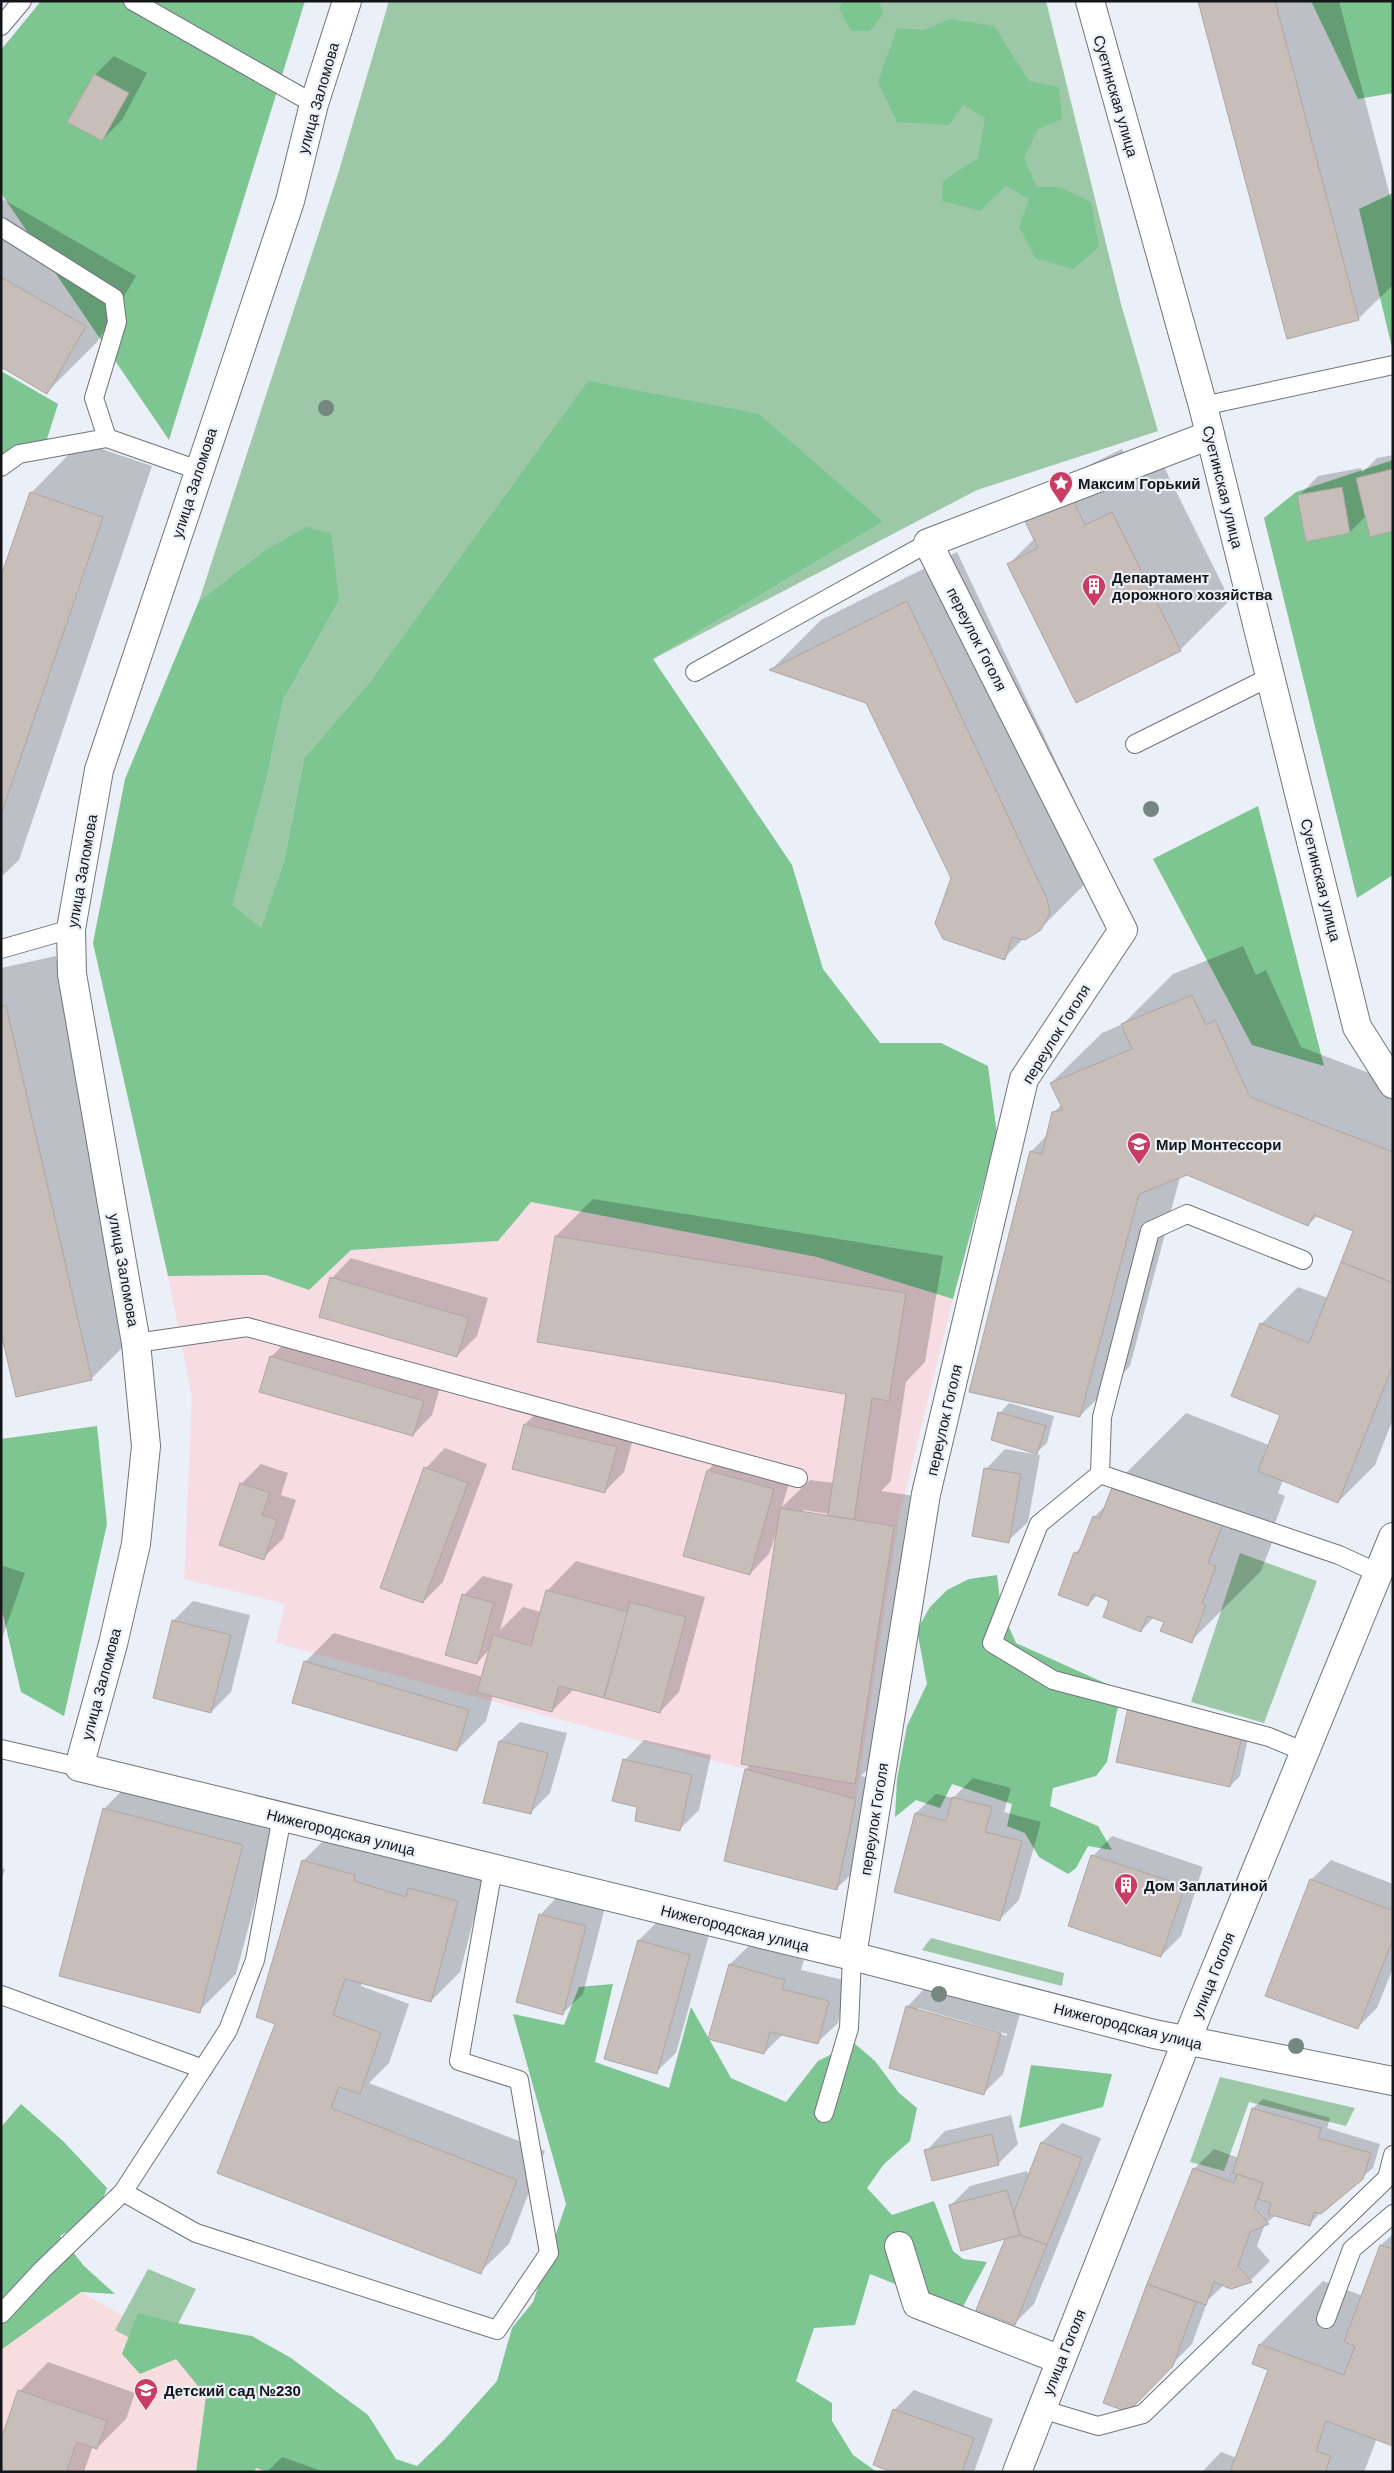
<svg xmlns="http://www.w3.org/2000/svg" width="1394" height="2473" font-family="Helvetica,sans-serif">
  <rect width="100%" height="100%" fill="#ebeff7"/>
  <path fill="#f8ddde" d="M81,2292L398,2472H1V2350Z"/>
  <path fill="#f7dde3" d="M531,1202L817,1257L953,1299L899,1517L856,1799L276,1643L285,1604L184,1579L192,1397L168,1276L266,1275L309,1290L351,1250L498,1241Z"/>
  <g fill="#9dc8a7">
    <path d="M389,1H1046L1121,304L1158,431L977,490L653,659L883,522L373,678L304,758L284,861L261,929L231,906L267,778L283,701L339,601L261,553L199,601L338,174Z"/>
    <path d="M1240,1553L1317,1581L1264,1723L1191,1702Z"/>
    <path d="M931,1938L1064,1973L1062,1986L922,1950Z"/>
    <path d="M1220,2077L1355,2108L1346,2126L1249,2102L1224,2171L1190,2162Z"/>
    <path d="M148,2269L196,2289L162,2355L115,2330Z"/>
  </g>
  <g fill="#7dc591">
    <path d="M41,1H305L169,440L1,193V50Z"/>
    <path d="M843,1H878L884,13L870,31H851L839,9Z"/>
    <path d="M1311,1H1393V93L1358,99Z"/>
    <path d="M950,19L994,26L1029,81L1059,87L1062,119L1038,129L1024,158L1037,187H1060L1091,202L1099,247L1073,269L1035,258L1019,227L1029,199L1006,186L980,211L942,201L943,181L978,158L985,118L963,105L949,125L897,122L878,82L897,28L924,30Z"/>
    <path d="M1393,193V352L1359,209Z"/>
    <path d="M1,371L58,404L47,439L1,457Z"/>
    <path d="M588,381L759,414L883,522L653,659L792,865L823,969L880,1043H941L988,1066L997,1134L953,1299L817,1257L531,1202L498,1241L351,1250L309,1290L266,1275L168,1276L93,943L125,779L199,601L261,553L306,527L331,533L339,601L283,701L267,778L232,905L261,928L284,861L304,758L373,678Z"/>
    <path d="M1393,460V875L1357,898L1264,518L1296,492Z"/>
    <path d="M1258,806L1324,1066L1252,1045L1153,859Z"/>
    <path d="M97,1426L107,1524L64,1716L21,1692L1,1606V1439Z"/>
    <path d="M997,1575L1001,1609L1016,1643L1127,1693L1117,1710L1107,1762L1096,1776L1053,1788L1050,1806L1098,1826L1112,1850L1088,1846L1076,1868L1068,1874L1039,1857L1025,1833L1007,1826L1012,1804L952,1784L940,1808L916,1800L895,1817L897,1779L907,1726L927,1684L917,1630L930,1607L947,1590L969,1579Z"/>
    <path d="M613,1984L595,2062L669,2088L691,2007L731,2078L786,2102L818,2061L854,2043L875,2061L899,2093L917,2108L910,2141L884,2164L867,2188L892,2215L934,2201L953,2251L963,2259L987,2262L961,2310L870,2274L855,2325L814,2328L796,2381L832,2403V2421L853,2455L877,2472H267L256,2468L254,2472H196L206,2396L176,2359L140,2374L122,2354L138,2313L182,2324L252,2336L291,2358L368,2415L396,2459L417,2466L444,2440L497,2381L512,2328L533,2302L566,2204L513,2014L564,2025L579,1987Z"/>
    <path d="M1031,2065L1112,2074L1103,2107L1019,2128Z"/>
    <path d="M21,2104L63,2141L107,2188L97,2214L60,2236L84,2266L115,2294L81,2292L1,2350V2127Z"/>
  </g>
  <g fill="#0003" fill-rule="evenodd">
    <path d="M1200,1H1339L1393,207V285L1358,319Z"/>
    <path d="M114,56L147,73L122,120L102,140L95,75Z"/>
    <path d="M1,198L136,276L97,342L47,392L1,366Z"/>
    <path d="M81,442L152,466L19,860L1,877V580L31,493Z"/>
    <path d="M1122,449L1136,476L1162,463L1230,600L1180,650L1009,564L1035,538L1027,521L1077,471Z"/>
    <path d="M1393,455V530L1366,516L1350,532L1299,496L1318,476L1361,468L1362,473L1377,458Z"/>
    <path d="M957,552L1097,848L1100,861L1091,878L1040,929L1024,938L1004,958L952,878L867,702L771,670L821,620Z"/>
    <path d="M1243,946L1256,975L1266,970L1301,1047L1393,1082V1419L1375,1465L1338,1502L1283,1480L1278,1493L1285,1496L1271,1534L1275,1535L1261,1571L1191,1641L1166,1621L1154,1617L1141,1631L1111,1600L1097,1595L1088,1605L1075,1553L1083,1546L1094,1517L1108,1503L1116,1483L1186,1413L1269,1445L1282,1414L1261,1324L1298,1287L1328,1298L1354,1230L1318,1215L1308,1225L1187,1174L1180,1177L1130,1366L1080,1416L1031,1152L1047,1135L1053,1113L1062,1104L1051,1083L1102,1033L1123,1024L1173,974Z"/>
    <path d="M56,956L141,1329L91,1379L1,1327V968Z"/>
    <path d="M593,1199L943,1256L925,1362L906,1382L891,1481L881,1491L922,1497L883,1754L861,1776L875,1780L857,1869L837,1888L746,1769L751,1764L777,1531L769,1554L750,1574L708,1470L727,1451L793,1469L782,1507L810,1480L834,1483L848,1393L539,1341L556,1236ZM803,1510L836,1515L835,1518L803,1513Z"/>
    <path d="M351,1258L488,1298L477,1336L457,1356L332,1278Z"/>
    <path d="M291,1337L442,1381L432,1415L413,1435L271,1357Z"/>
    <path d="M1009,1403L1054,1416L1047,1443L1037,1452L1000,1413Z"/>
    <path d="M545,1405L636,1428L624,1472L605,1491L514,1468L525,1424Z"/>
    <path d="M445,1448L487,1464L443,1582L423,1602L426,1468Z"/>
    <path d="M1005,1449L1040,1455L1028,1522L1008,1541L986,1469Z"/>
    <path d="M261,1464L288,1473L281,1495L296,1500L283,1539L263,1558L221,1544L242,1483Z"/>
    <path d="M576,1561L705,1597L679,1692L660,1712L574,1689L552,1711L493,1695L486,1721L457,1750L305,1662L334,1633L483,1677L490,1649L477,1663L464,1595L483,1576L513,1584L500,1630L523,1607L541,1612L548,1590Z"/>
    <path d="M1,1565L25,1573L1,1641Z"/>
    <path d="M193,1601L250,1615L231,1692L211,1712L173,1621Z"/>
    <path d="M520,1722L567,1733L550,1793L530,1813L485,1802L500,1741Z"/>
    <path d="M1251,1724L1240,1776L1230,1786L1117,1761Z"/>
    <path d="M644,1740L711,1755L699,1810L679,1830L638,1806L625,1760Z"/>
    <path d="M141,1771L280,1808L236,1974L199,2011L104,1809Z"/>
    <path d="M973,1778L1011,1788L1004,1812L1041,1822L1019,1900L1000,1919L916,1813L936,1794L953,1798Z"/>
    <path d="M332,1832L382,1852L430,1867L438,1860L486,1872L460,1972L431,2001L362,1982L361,1986L409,2004L389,2063L369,2083L545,2151L509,2244L480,2272L219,2172L277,2023L303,1861Z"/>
    <path d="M1112,1836L1203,1867L1181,1936L1161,1956L1093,1856Z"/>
    <path d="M1331,1860L1393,1884V1968L1377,2008L1358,2027L1311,1880Z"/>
    <path d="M1,1868L5,1869L1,1881Z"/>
    <path d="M559,1895L605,1907L583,1994L563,2013L540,1915Z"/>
    <path d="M658,1921L709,1935L676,2053L656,2072L639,1940Z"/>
    <path d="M750,1945L804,1960L801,1970L848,1981L838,2023L818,2042L783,2034L764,2053L709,2038L730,1964Z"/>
    <path d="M926,1987L1020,2014L1003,2074L984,2093L907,2007ZM918,2008L1007,2034V2036L918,2011Z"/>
    <path d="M1263,2099L1330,2118L1327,2128L1380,2144L1373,2168L1320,2213L1309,2225L1276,2215L1265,2224L1257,2246L1270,2261L1251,2280L1231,2287L1224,2285L1208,2300L1192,2344L1127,2410L1105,2402L1148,2284L1194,2169L1214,2149L1239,2158L1253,2108Z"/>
    <path d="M1011,2115L1018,2144L998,2164L926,2151L945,2131Z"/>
    <path d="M1062,2123L1101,2138L1034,2304L1014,2324L1007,2238L951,2205L970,2186L1027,2171L1029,2177L1042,2142Z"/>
    <path d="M1393,2234V2444L1377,2438L1364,2472H1202L1221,2452L1237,2458L1269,2369L1253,2363L1260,2344L1323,2281L1363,2296L1381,2245Z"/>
    <path d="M48,2362L135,2393L126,2419L97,2448L93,2446L84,2472H1L20,2391Z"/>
    <path d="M914,2390L993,2419L974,2472H895L894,2410Z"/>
    <path d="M282,2457L325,2472H267Z"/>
  </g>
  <g fill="#c7beba" stroke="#aea5a1">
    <path d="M1198,1H1275L1359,320L1287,339Z"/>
    <path d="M94,74L129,93L102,141L67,122Z"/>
    <path d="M1,277L86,326L47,394L1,367Z"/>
    <path d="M1393,469V531L1370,537L1356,478Z"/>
    <path d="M1342,487L1350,533L1306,542L1297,495Z"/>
    <path d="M30,492L103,517L1,815V576Z"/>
    <path d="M1072,498L1085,525L1112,512L1181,651L1076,703L1007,564L1038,548L1025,521Z"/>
    <path d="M907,601L1047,899L1050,913L1041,930L1025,940L1012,937L1005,960L943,939L935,923L951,878L866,703L769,670Z"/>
    <path d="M1192,995L1206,1025L1215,1020L1250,1097L1393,1152V1283L1341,1262L1353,1231L1314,1215L1308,1226L1187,1175L1139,1194L1080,1417L969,1392L1030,1151L1042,1154L1052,1112L1063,1110L1050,1083L1132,1049L1121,1024Z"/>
    <path d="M6,1005L92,1380L16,1397L1,1333V1007Z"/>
    <path d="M555,1236L906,1293L889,1401L872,1398L854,1520L828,1515L846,1394L537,1342Z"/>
    <path d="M1341,1262L1393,1283V1365L1338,1503L1258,1471L1280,1415L1231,1396L1260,1323L1309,1343Z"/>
    <path d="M330,1277L469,1318L457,1357L319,1317Z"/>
    <path d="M270,1356L424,1401L413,1436L259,1392Z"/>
    <path d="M998,1412L1046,1426L1037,1454L991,1440Z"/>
    <path d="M524,1424L617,1447L605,1493L512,1469Z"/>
    <path d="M424,1467L468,1483L423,1603L380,1588Z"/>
    <path d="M984,1468L1021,1474L1009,1543L972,1536Z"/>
    <path d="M707,1470L774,1489L750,1575L683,1556Z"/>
    <path d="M1114,1482L1223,1524L1208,1563L1216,1566L1202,1604L1206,1605L1192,1643L1160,1631L1164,1622L1147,1616L1141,1632L1103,1617L1109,1601L1093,1594L1088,1606L1058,1595L1074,1552L1078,1554L1093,1516L1100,1519Z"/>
    <path d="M240,1483L270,1493L262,1515L277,1520L264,1560L219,1545Z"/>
    <path d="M780,1508L894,1526L855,1784L741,1764Z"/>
    <path d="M546,1590L628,1612L604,1698L559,1686L552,1712L477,1692L493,1635L531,1646Z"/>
    <path d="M462,1594L494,1603L477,1664L445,1655Z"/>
    <path d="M630,1602L686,1617L660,1713L604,1698Z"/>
    <path d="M172,1620L231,1635L211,1713L153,1698Z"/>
    <path d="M304,1661L469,1710L457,1751L292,1703Z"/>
    <path d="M1128,1708L1243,1733L1230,1787L1116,1762Z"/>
    <path d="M499,1741L548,1753L531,1814L483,1803Z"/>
    <path d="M623,1759L692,1775L680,1831L635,1821L637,1807L612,1801Z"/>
    <path d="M745,1769L856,1799L837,1890L724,1861Z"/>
    <path d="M952,1797L992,1807L985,1832L1022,1841L1000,1921L894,1892L915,1813L946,1821Z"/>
    <path d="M103,1808L243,1845L200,2013L59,1976Z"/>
    <path d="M1091,1855L1185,1886L1161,1957L1068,1926Z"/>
    <path d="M302,1860L355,1875L354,1881L406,1897L408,1888L458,1901L431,2002L345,1979L333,2015L381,2033L360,2094L339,2087L331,2108L517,2180L481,2274L217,2173L275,2024L256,2017Z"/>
    <path d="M1310,1879L1393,1911V1939L1358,2029L1265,1996Z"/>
    <path d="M539,1914L586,1926L563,2015L516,2002Z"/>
    <path d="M638,1940L690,1955L657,2074L604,2059Z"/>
    <path d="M729,1964L785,1980L782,1989L829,2001L818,2044L770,2032L764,2054L708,2039Z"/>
    <path d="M906,2006L1001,2033L984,2095L889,2068Z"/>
    <path d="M1252,2108L1321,2128L1318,2138L1371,2153L1363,2179L1321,2214L1314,2212L1310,2226L1268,2214L1271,2203L1258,2199L1263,2183L1233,2173Z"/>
    <path d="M992,2134L999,2165L932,2181L924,2150Z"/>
    <path d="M1041,2142L1082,2158L1047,2245L1020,2235L1014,2212Z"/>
    <path d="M1193,2168L1234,2183L1237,2174L1263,2183L1254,2208L1269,2224L1250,2232L1238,2266L1252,2282L1231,2289L1214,2282L1206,2305L1147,2284Z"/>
    <path d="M1007,2190L1020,2235L961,2251L949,2205Z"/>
    <path d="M1020,2235L1047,2245L1015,2325L976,2310L1005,2239Z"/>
    <path d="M1380,2245L1393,2249V2446L1326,2421L1316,2451L1331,2456L1325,2472H1230L1268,2370L1252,2364L1259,2344L1344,2375L1355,2346L1344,2342Z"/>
    <path d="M1147,2284L1196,2302L1173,2366L1128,2412L1103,2403Z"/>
    <path d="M18,2390L107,2421L97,2449L77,2442L66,2472H1V2439Z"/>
    <path d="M893,2409L974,2438L962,2472H892L873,2465Z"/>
  </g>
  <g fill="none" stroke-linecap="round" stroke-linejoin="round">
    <g stroke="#71747b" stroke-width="20">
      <g id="service">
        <path d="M133,1L314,104"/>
        <path d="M1,26L22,1"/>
        <path d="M1,227L114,298L117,322L94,398L107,438"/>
        <path d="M1203,406L1393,365"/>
        <path d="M1,467L19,454L107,438L198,470"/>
        <path d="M695,672L928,543"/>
        <path d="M1135,744L1270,677"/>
        <path d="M1,949L71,929"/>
        <path d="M1303,1260L1187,1214L1150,1231L1102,1417L1100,1474L1339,1555L1378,1573"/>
        <path d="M136,1343L247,1327L798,1478"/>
        <path d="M1100,1474L1039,1524L992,1643L1053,1680L1269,1737L1305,1752"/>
        <path d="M1,1749L79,1767"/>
        <path d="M282,1817L255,1960L228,2030L123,2192L196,2233L497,2330L549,2253L519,2080L459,2061L493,1869"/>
        <path d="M1,1995L203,2069"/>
        <path d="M824,2113L849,2028L852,1956"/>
        <path d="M1,2314L42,2270L123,2192"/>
        <path d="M1326,2319L1352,2249L1393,2214"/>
        <path d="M1041,2409L1098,2426L1143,2414L1387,2178L1393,2155"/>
      </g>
    </g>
    <g stroke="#71747b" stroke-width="30">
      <g id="minor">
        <path d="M347,1L314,104L290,201L99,770L71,929L72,974L136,1343L146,1446L136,1544L113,1644L79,1767L852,1956L1154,2034L1393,2081"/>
        <path d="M1090,1L1203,406L1357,1027L1393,1084"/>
        <path d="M852,1956L926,1494L1024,1079L1123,930L928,543L1210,435"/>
        <path d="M899,2246L917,2304L1061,2360"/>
        <path d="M1017,2472L1198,2012L1393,1537"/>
      </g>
    </g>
    <use href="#service" stroke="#fff" stroke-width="18"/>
    <use href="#minor" stroke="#fff" stroke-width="28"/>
  </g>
  <g fill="#758880">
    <circle cx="326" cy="408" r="8"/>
    <circle cx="1151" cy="809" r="8"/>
    <circle cx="939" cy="1994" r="8"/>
    <circle cx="1296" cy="2046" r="8"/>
  </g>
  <defs>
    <g id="sight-pin" transform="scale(1.25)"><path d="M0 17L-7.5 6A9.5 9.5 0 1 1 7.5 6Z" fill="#cb3c65" stroke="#ebeff7"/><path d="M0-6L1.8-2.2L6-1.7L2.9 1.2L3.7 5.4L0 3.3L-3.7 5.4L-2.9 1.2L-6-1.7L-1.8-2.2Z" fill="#fff"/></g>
    <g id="building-pin" transform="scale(1.25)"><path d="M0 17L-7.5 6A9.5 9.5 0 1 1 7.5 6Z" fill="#cb3c65" stroke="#ebeff7"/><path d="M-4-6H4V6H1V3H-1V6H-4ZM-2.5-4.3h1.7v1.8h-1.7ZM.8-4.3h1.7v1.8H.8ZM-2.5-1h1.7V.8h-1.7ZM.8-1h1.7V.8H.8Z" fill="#fff"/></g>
    <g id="school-pin" transform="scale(1.25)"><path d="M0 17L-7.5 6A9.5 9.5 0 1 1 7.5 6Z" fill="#cb3c65" stroke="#ebeff7"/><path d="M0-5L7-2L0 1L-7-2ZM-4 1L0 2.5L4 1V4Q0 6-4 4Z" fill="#fff"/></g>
  </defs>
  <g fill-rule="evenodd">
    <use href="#sight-pin" x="1061" y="483"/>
    <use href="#building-pin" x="1094" y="586"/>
    <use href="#school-pin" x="1139" y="1144"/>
    <use href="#building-pin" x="1126" y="1885"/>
    <use href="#school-pin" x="146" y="2390"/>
  </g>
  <g text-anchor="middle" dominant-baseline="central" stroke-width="4.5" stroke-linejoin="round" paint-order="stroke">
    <g font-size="15" fill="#141518" stroke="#ebeff7">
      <text transform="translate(1116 96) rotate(74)">Суетинская улица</text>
      <text transform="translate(318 98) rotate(-74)">улица Заломова</text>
      <text transform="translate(194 483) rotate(-72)">улица Заломова</text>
      <text transform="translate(1223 487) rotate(76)">Суетинская улица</text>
      <text transform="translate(977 639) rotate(63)">переулок Гоголя</text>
      <text transform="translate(82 871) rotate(-80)">улица Заломова</text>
      <text transform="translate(1321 880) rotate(76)">Суетинская улица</text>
      <text transform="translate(1056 1034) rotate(-58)">переулок Гоголя</text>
      <text transform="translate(124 1270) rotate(80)">улица Заломова</text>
      <text transform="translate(944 1420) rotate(-77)">переулок Гоголя</text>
      <text transform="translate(101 1684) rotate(-75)">улица Заломова</text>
      <text transform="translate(874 1819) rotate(-81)">переулок Гоголя</text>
      <text transform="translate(341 1832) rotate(14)">Нижегородская улица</text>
      <text transform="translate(735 1928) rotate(14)">Нижегородская улица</text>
      <text transform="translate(1213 1975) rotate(-68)">улица Гоголя</text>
      <text transform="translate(1128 2026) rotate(14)">Нижегородская улица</text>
      <text transform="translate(1064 2352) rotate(-68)">улица Гоголя</text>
    </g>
    <g font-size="15" font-weight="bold" fill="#141518" stroke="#ebeff7" text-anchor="start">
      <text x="1078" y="483">Максим Горький</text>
      <text x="1112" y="577">Департамент<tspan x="1112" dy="17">дорожного хозяйства</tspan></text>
      <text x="1156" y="1144">Мир Монтессори</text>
      <text x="1144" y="1885">Дом Заплатиной</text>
      <text x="164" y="2390">Детский сад №230</text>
    </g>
  </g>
  <rect width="1394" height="2473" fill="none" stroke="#141518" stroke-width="5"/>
</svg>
